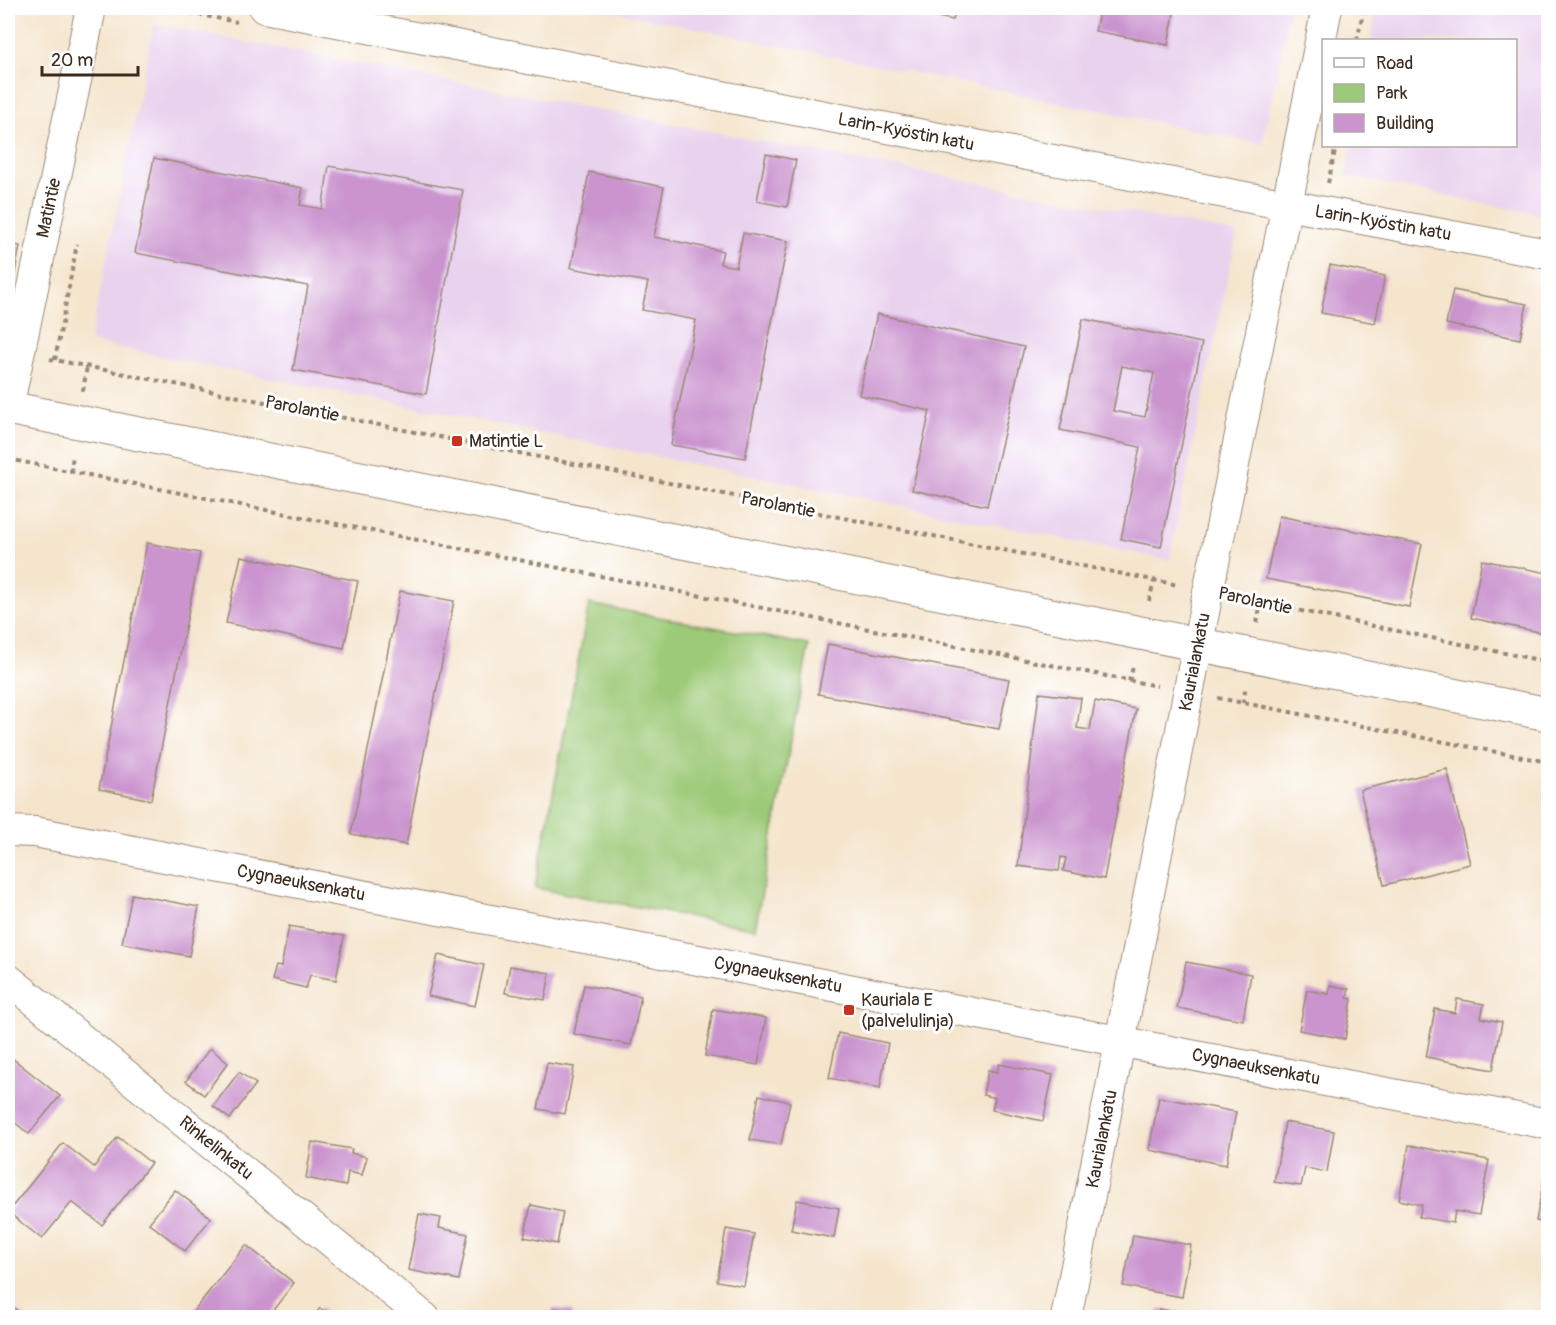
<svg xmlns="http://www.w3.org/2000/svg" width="1556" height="1325" font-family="Pangolin,sans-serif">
  <rect width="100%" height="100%" fill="#fff"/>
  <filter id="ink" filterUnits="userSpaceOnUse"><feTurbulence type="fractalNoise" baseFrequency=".0167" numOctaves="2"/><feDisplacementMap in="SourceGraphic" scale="12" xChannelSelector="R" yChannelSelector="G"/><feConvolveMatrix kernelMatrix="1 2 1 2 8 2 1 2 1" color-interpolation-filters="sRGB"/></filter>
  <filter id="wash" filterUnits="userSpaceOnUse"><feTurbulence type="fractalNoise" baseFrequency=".008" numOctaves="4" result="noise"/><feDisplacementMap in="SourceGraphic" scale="24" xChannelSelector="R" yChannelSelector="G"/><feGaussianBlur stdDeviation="1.35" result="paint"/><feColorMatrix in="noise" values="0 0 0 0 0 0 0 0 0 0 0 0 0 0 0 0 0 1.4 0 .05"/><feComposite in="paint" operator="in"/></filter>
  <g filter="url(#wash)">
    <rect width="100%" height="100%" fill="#f5e5cd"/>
    <g fill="#e9d2ee">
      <path d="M597,8H1290L1262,144Z"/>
      <path d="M1377,8H1548V216L1346,176L1351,146H1516V40H1371Z"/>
      <path d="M154,24L1237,233L1169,560L90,342Z"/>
    </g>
    <path fill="#9dca78" stroke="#6c7a4b" stroke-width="1.5" d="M589,604L809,645L755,929L535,888Z"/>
    <g id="blocks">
      <g fill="#cb94cf" fill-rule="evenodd">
        <path d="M900,8H956L953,20L900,10Z"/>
        <path d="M1100,8H1175L1168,45L1095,31Z"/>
        <path d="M766,154L796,160L787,207L757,201Z"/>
        <path d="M154,158L303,188L300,205L322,209L329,166L463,190L426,394L293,370L308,286L135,253Z"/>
        <path d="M589,172L664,187L654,237L723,251L720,264L736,267L743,233L788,241L745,458L671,445L696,320L642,310L648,282L571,268Z"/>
        <path d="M8,244L20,246L10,299L8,298Z"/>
        <path d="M1330,265L1385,276L1375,323L1321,313Z"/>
        <path d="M1453,290L1527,304L1520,339L1446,324Z"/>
        <path d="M877,314L1024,347L987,506L912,490L930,411L859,395Z"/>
        <path d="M1083,319L1202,343L1161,547L1121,539L1140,447L1060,430ZM1122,366L1154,373L1145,417L1113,411Z"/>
        <path d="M1279,516L1422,544L1409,607L1266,579Z"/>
        <path d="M147,543L200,553L151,800L99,789Z"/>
        <path d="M241,556L358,581L344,648L226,623Z"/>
        <path d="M1482,560L1548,573V634L1471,618Z"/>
        <path d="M400,591L454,601L406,845L351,834Z"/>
        <path d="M828,644L1009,679L999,729L818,694Z"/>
        <path d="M1039,693L1081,698L1077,728L1090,730L1095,701L1136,709L1104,879L1063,871L1066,858L1061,857L1059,871L1018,866Z"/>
        <path d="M1447,769L1470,864L1384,885L1360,790Z"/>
        <path d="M132,894L199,907L189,956L122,943Z"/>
        <path d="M289,926L344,936L336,980L310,975L306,988L272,980L276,966L281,967Z"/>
        <path d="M438,955L484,965L475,1006L428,996Z"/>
        <path d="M1186,962L1251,974L1243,1020L1177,1008Z"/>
        <path d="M510,966L550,973L545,1000L505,993Z"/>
        <path d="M584,985L641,996L631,1045L574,1034Z"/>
        <path d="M1330,985L1349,989L1347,998L1352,999L1345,1039L1299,1030L1307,990L1329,994Z"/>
        <path d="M1457,999L1484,1004L1481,1018L1502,1022L1493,1070L1426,1057L1435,1009L1455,1013Z"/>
        <path d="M713,1009L766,1018L758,1065L705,1056Z"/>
        <path d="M838,1033L888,1043L880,1088L829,1078Z"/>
        <path d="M210,1048L228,1063L204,1095L186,1081Z"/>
        <path d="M12,1058L60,1096L29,1134L8,1117V1063Z"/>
        <path d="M547,1063L574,1067L565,1114L538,1109Z"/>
        <path d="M999,1064L1053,1075L1043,1121L992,1110L995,1098L983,1095L988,1070L997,1072Z"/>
        <path d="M239,1072L256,1084L230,1119L213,1106Z"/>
        <path d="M759,1095L790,1102L781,1145L750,1140Z"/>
        <path d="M1159,1097L1236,1112L1226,1165L1149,1150Z"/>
        <path d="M1285,1122L1334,1131L1327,1172L1305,1168L1301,1186L1274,1182Z"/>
        <path d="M118,1137L151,1163L102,1225L72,1202L42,1239L8,1212L63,1143L94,1167Z"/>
        <path d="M312,1142L352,1149L351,1153L367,1157L362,1175L348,1172L346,1186L306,1178Z"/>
        <path d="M1409,1145L1489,1160L1479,1215L1455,1211L1453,1223L1419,1217L1422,1205L1399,1200Z"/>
        <path d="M1545,1173L1548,1174V1223L1536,1221Z"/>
        <path d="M175,1190L211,1218L185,1251L149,1223Z"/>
        <path d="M797,1200L839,1208L834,1238L791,1230Z"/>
        <path d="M531,1205L563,1212L557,1244L524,1237Z"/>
        <path d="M419,1214L441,1218L439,1228L468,1234L459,1280L408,1270Z"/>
        <path d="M726,1229L754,1234L744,1286L717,1281Z"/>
        <path d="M1133,1235L1191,1245L1182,1297L1123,1286Z"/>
        <path d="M246,1245L294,1283L267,1318H248L244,1315L242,1318H188Z"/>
        <path d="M8,1303L26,1318H8Z"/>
        <path d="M320,1308L332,1318H313Z"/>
        <path d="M553,1308L572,1311L571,1318H552Z"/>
        <path d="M1159,1309L1200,1316L1199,1318H1157Z"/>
      </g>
    </g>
  </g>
  <g filter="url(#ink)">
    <use href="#blocks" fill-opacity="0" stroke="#988876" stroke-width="1.5"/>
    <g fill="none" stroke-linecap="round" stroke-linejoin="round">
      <g stroke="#988876" stroke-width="32">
        <g id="minor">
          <path d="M264,8L1287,205L1548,254"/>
          <path d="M8,408L91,8"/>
          <path d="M8,831L35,832L1548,1124"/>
          <path d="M8,979L425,1318"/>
          <path d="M1066,1318L1208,592L1327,8"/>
        </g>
      </g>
      <g stroke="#988876" stroke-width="35">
        <path id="secondary" d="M8,408L1548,714"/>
      </g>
      <g stroke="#988876" stroke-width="4" stroke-dasharray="4.5 4.5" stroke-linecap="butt">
        <path d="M163,8L237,22"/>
        <path d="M1357,40L1364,8"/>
        <path d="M1328,183L1336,146"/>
        <path d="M50,359L1178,585"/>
        <path d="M55,360L77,244"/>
        <path d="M83,391L87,366"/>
        <path d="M8,459L1157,686"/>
        <path d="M71,472L73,455"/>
        <path d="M1238,598L1548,662"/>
        <path d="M1149,601L1154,581"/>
        <path d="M1257,623L1261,603"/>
        <path d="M1129,681L1134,664"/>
        <path d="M1218,698L1548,762"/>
        <path d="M1243,703L1246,686"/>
      </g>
      <use href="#minor" stroke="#fff" stroke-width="30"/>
      <use href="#secondary" stroke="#fff" stroke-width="33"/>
    </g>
  </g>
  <g fill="#c8321e" stroke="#fff" stroke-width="2">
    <rect x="451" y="435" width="12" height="12" rx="3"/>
    <rect x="843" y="1004" width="12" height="12" rx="3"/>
  </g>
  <g text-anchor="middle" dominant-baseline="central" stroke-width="6" stroke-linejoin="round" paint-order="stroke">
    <g font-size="18" fill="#3b2a1e" stroke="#fff">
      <text transform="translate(906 132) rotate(11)">Larin-Kyöstin katu</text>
      <text transform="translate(49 208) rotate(-78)">Matintie</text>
      <text transform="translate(1383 223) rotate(10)">Larin-Kyöstin katu</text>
      <text transform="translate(302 409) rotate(11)">Parolantie</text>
      <text transform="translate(778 505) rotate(11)">Parolantie</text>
      <text transform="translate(1255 601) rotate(12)">Parolantie</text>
      <text transform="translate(1195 662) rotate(-79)">Kaurialankatu</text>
      <text transform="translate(301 883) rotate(11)">Cygnaeuksenkatu</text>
      <text transform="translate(778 975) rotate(11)">Cygnaeuksenkatu</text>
      <text transform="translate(1256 1067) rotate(11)">Cygnaeuksenkatu</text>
      <text transform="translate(1102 1139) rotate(-79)">Kaurialankatu</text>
      <text transform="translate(216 1148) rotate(39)">Rinkelinkatu</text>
    </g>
    <g font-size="18" fill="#3b2a1e" stroke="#fff" text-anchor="start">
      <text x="469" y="441">Matintie L</text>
      <text x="861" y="1000">Kauriala E<tspan x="861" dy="21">(palvelulinja)</tspan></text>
    </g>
  </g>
  <rect width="1556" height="1325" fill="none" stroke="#fff" stroke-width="30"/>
  <rect x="1322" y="39" width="195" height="108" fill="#ffffff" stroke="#b1aaa5" stroke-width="1.5"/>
  <rect x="1334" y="58" width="30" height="9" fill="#ffffff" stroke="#b1aaa5" stroke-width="1.5"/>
  <text x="1376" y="69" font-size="18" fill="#3b2a1e">Road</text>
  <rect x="1334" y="84" width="30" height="18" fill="#9dca78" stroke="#b1aaa5" stroke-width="1.5"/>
  <text x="1376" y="99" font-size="18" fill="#3b2a1e">Park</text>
  <rect x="1334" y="114" width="30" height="18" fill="#cb94cf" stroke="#b1aaa5" stroke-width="1.5"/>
  <text x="1376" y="129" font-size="18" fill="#3b2a1e">Building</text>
  <path d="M42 66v9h96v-9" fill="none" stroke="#3b2a1e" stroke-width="3"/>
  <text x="51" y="66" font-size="18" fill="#3b2a1e" stroke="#ffffff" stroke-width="4.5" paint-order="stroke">20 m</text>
</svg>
